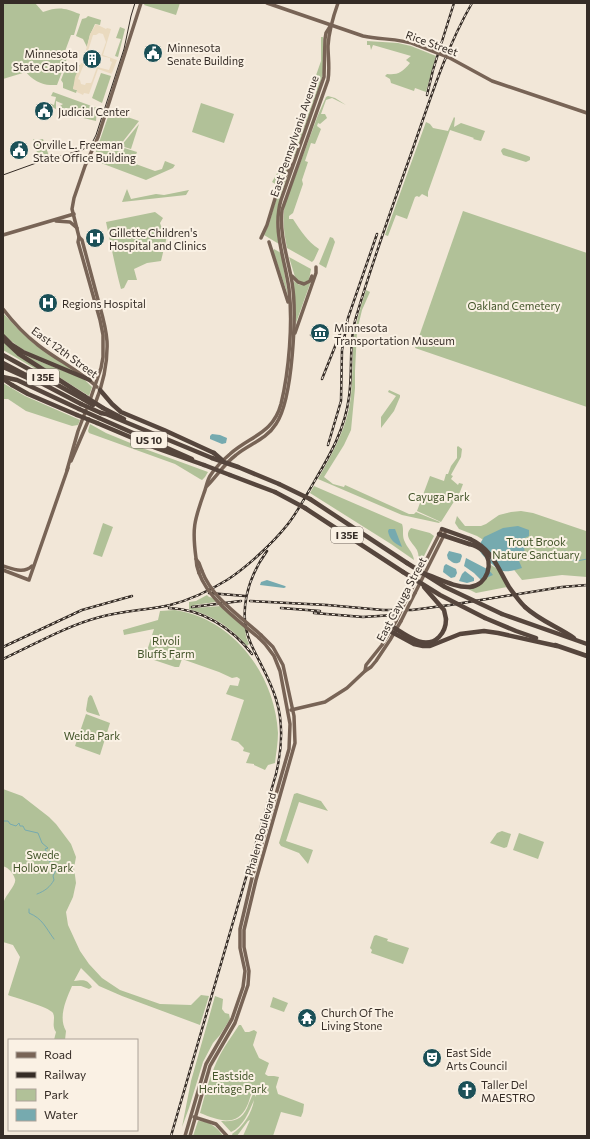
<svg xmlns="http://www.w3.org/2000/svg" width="590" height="1139" font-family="Commissioner,sans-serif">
  <rect width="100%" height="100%" fill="#f2e7d8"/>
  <g fill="#b1c198">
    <path d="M3,3H35L43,12C59,6 65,8 80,14L74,35H71L64,54L68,56L57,85C55,85 53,85 50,85C42,85 31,79 26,72L3,79Z"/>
    <path d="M145,3H180L176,15L144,5Z"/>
    <path d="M88,16L101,20L100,25L95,24L90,35L87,47L83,39L76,36L82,19L86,18Z"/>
    <path d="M120,27L125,29L118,57L115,56L121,39L116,38Z"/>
    <path d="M321,37H323L324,68L321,82L295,155L279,186L272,182L290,151L294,152L300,137L298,136L302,130L301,127L304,126L317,89V84H313L321,61Z"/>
    <path d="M367,41L398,43L397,47L398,43L411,46L436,56L426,92L415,88L414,91L391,83L390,79L385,76L387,74C397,75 402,73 410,63L406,60L411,56L373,45L371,50L370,45H367Z"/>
    <path d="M80,65L73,89L77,90L76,93L63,88V83L61,80L66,67L73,69Z"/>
    <path d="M101,73L111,76L102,103L92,98Z"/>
    <path d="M53,92L97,108L96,121L79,117L58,109L59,106H60L63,104L56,101V109L47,105L46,106L49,103L54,105L56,97L51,96Z"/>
    <path d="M328,96L335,98L346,105L332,98L326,100L321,114H325L327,118L320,124L318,123L317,126L321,129L315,144L311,143L305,161L308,162L302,180L303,184L293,213L289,216V219H293C301,231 307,241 319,249L314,260L312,262L287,248C284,233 282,220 285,204L318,115L326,97Z"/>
    <path d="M201,103L234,114L224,143L192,132Z"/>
    <path d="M110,111L139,121L117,149L118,150L121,147L137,152L133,163L155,171L162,169L165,161L175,165L173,168L146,180L93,160Z"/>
    <path d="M454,117L455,118L454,127L461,123L485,131L481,141L473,139L474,138L450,130L428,192V197L422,194L419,197L417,196L415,197L407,219L396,215L388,236L385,235L426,122L430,124L433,128L448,131Z"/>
    <path d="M139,124L131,149L121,146Z"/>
    <path d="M33,139L35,140L43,139L49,156L39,159Z"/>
    <path d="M504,148L528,156L530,157V160L526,162L503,155L501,151L502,149Z"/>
    <path d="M288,175C280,201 273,216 279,244L264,235L269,224L278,193Z"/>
    <path d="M127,189L131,199L156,194L164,195L189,190L186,195L122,202Z"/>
    <path d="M463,211L587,253V407L415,348Z"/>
    <path d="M155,212L163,218L160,223L164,235L167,236L161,261L147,263L134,269L137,280H128L124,288L121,289C115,267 111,245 106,222Z"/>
    <path d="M330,237L333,238L335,242L326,268L319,264Z"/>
    <path d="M274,249L281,253L288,295L273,251Z"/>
    <path d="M289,257L311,269L309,280L305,282H299L295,277Z"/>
    <path d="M294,281C300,287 305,286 311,281L296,323Z"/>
    <path d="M366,290L370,292L362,310L357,331L355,371V388L351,430L344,445L324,477L333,484L344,487L345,485L409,514H414L416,512L440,522L439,523L402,515L318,479C331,456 343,435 349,409C353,388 352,368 353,347C354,328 360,309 366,290Z"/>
    <path d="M3,313L17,328L34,344L77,373C51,363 24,354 3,334Z"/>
    <path d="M3,342L46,374V375L3,350Z"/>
    <path d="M24,355L84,379L92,387L89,396Z"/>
    <path d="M3,383L25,396L80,420L78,425L72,426L26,411L8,399H3Z"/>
    <path d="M389,390L400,395V397L394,411L381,428V417L396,396L388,392Z"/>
    <path d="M90,424L106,433L145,449L208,472L205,477L202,480L200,479L175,464L89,433L88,431Z"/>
    <path d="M458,446L462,449L461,457L452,473L451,475L453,476L451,479L458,485L459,483L463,484L460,492L441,522L417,511L430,476L444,481L446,474H448L451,466L457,458V447Z"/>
    <path d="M314,486L402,524C404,529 402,535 404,540C407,548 413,552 414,560L391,544L310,493Z"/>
    <path d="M521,511L533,513L586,531L587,529V577L562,575L522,580L498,549L477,536L459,529L455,523L457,516L465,526H481L486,524L499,515L511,512Z"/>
    <path d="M103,523L113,527L102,557L93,554Z"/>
    <path d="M411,528L430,533L434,536L420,564L418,563C419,559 419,555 417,550C413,543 403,536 411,528Z"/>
    <path d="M491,565L499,570L507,587L476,593L466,588H472L489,575Z"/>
    <path d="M207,595L209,597L214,598L216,602L194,605V608L221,606L245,627L246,637L249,644L247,646C231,627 213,616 189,609V602L196,601Z"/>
    <path d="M175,610C234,619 275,675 278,733C278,743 276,753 275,763L268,765L265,770L254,765V764L246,763L250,753L243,751L244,748L238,742L231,740L244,700L226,694L230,685L238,686L240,679L237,677L232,678L219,672L182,659L179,667H175L145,657L154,629L124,635L123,630L158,620L160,611Z"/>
    <path d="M90,695L92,696L100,716L87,712L86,710L88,698Z"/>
    <path d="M86,714L110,723L100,755L75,746Z"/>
    <path d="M3,789L22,796L49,817L56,824L71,844L76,857L74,868L76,883L73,897L66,912L68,925L80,951L89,964L102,978L120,990L160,1004L191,1005L201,995L209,996L200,1025L122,996L99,986L81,968L74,981C83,980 87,979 92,987L89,989L81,986H72C66,1000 58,1017 66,1031L65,1040H54L56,1032C51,1025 56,1019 53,1013C49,1007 16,998 8,995L20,957L13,945L3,942C3,932 1,909 4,901C6,895 17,884 15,879C13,873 9,868 3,866Z"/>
    <path d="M297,793L321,801L328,811L299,802L286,841L313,850L308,864L299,853L281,846L279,843L294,794Z"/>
    <path d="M502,831L511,834L507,847L504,848L490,843L497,833Z"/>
    <path d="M519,833L544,842L538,859L513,850Z"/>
    <path d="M376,935L388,939L387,941L409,948L403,964L371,953L372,950L370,948L374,936Z"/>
    <path d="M215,996L223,999L222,1009L225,1013L229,1014L230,1019L220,1035L213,1043L203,1062L189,1108L182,1127L191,1081Z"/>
    <path d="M273,997L288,1003L284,1012L270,1007Z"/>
    <path d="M239,1025H241L245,1032H249L254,1030L257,1032L253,1045L259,1058L269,1063L265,1074L268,1076H274L279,1077L276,1087L278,1094L304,1104L303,1112L301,1117L281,1112L273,1136H243L250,1120L248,1121L237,1136H233L232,1134C243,1127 252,1113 254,1100C249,1112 243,1127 231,1132L221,1121C237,1122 244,1118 249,1103C251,1099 252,1095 255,1091V1097L257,1093H258L255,1086C251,1092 250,1100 247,1106C237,1128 218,1120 200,1113C204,1098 208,1082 214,1068C220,1052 230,1039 239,1025Z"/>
    <path d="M198,1121C209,1121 217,1127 223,1136H193Z"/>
  </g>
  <path fill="#eadabf" d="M96,24L106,29L107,28L111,29L103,55L117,60L112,73L111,72L112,74L98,69L89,94L84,93L83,95L77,92V90L73,89L75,77L81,63L84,64L78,79L80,80L81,84L85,85L86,83H91L92,81L97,67L109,70L112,62L110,61V58L101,56L106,42L103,34L99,33L96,35H93L88,51L86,50L90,34Z"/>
  <g fill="#76aaaf">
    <path d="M212,434L220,435L227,438L226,443L222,444L210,439V436Z"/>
    <path d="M518,526L529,530V536L520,540L518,544L524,545L525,558L519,561L522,568C516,570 510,572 503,571C496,569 479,554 478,547L484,537L503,528Z"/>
    <path d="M389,529H395L402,547C395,544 389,539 388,531Z"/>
    <path d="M449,551L461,554L462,556L460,562C455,565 452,562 448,559L447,555Z"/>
    <path d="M466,558L489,570L493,575L481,580L474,573L464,566Z"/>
    <path d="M446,564L456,569L457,573L455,577L451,578L443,572L444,566Z"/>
    <path d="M465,571L474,578V581L467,583L459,581L462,574Z"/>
    <path d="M267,580L285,586L286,587L284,588L260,585L261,582Z"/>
  </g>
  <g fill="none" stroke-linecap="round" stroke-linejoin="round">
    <g stroke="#76aaaf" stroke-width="1">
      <path d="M525,555L531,554L533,558H536L544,551L546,553L548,559L552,560L554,557L560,556L563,552L565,551L568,553L573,561H577L587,559"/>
      <path d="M3,821H8L10,824L16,826L19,823L20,826H23L25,830L38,833L42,843L48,848L45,849L49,856L47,860L50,861V864L55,865L56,870L53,876L54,880C50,887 45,891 37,894"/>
      <path d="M29,909V913C43,919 45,927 54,939"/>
    </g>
    <g stroke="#786456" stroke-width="3.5">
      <path d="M267,3L363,36C381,40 399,38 417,45"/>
      <path d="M448,57L492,81L587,113"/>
      <path d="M56,221L70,222L77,228"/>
      <path d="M3,235L74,214"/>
      <path d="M79,237L82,240C87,259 92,278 97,296C101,311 106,326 107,341C108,363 103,384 95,404"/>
      <path d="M261,238L267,225L277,192L292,164"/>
      <path d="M269,242L288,302"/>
      <path d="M292,276L298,282L304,284L310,281L312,276"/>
      <path d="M3,309C13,322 25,335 38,345C57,360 79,370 97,387"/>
      <path d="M295,333L316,273V267"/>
      <path d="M90,400L101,368L103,357V335L100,320L78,242L79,237L72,209L74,198L85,166L98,137L141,3"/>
      <path d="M71,461L89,419"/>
      <path d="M67,470L78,431L86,410"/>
      <path d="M207,486C217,476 224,464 236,455C249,444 266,440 276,424C293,399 297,312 292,282C288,258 279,234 282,210L328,80C330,68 328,57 328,46C329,31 333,17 338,3"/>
      <path d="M196,559L199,563L202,571"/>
      <path d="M3,566C13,569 24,574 32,566"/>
      <path d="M3,570L29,580L68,468"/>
      <path d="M199,573C197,568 196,564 196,558C192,529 194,521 204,493C206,488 207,481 210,476C215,468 223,460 230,454C250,436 273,434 281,404C289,371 293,323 289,289C285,259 272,230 281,200L324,77L325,39L326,33L331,25"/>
      <path d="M415,593L445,533"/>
      <path d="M408,596L442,529"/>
      <path d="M365,671L366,665L382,645L396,621"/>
      <path d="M291,710L325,702L347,688L365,671L371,667L376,661L390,640L401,621"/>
      <path d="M194,1117L216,1124L227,1136"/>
      <path d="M185,1136L206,1064L232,1019L243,987L245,971L240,948V929L252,878L289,749L290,724L280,671L274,656L265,644L259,638"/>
      <path d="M190,1136L210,1066L235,1023L248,985L249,971L244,947V930L256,880L295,743L294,716L283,665L273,647L261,635"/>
    </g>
    <g stroke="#56463d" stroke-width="4.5">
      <path d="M3,336L12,345L23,352L90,380"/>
      <path d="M3,339L19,354L84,396"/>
      <path d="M3,355L83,399"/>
      <path d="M3,363L81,404"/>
      <path d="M3,367L32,380"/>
      <path d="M3,377L17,380L79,409"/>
      <path d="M12,385L28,394L77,415"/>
      <path d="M100,390L112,404L121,412L164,430L214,453"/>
      <path d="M103,408L124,419"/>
      <path d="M101,413L106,414L212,458"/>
      <path d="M99,418L192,459"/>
      <path d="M97,423L156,448L204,465"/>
      <path d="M238,467L279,484"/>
      <path d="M230,475L275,492"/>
      <path d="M310,499L407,563"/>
      <path d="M305,508L403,572"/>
      <path d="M442,529L470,539"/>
      <path d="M439,534L469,544"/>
      <path d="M525,607C539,620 558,627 574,638"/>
      <path d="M502,614L587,644"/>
      <path d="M485,618L516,631L536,638"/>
      <path d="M393,627C406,635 425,651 439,637C444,632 446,626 446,619"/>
      <path d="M390,631L414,644L423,646H430L460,634L484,631L498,633L557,646"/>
      <path d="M555,645L587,656"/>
    </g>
    <path stroke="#352c26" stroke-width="1" d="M3,175L39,162L82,150L91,145L96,135L124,49L131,16L135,3"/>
    <g stroke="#352c26" stroke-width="2.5">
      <g id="rail">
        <path d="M427,95L433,70L454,3"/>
        <path d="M311,335L313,334"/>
        <path d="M322,379L340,334"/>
        <path d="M328,445L341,401L342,350L348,318L377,234"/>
        <path d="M209,593L245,596"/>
        <path d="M250,601L327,605L383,610H412L450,605L562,587L587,585"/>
        <path d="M192,607L241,601"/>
        <path d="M169,608C202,609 232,628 252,654"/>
        <path d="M281,608L320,611"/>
        <path d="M314,613L363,617L394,615"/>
        <path d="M3,647L82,610L132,596"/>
        <path d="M3,659C35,644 66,626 100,617C123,611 147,610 170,605C190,600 209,591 227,580C247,567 273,543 288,524C298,511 306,496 314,482C330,455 345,429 349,397C353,369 348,341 357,314C373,260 392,207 411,154C429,103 445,50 472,3"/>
        <path d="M171,1136L276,774C282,749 284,724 276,699C270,679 259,662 251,644C237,613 248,577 267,551"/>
      </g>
    </g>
    <use href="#rail" stroke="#faf1e4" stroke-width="1" stroke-dasharray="3" stroke-linecap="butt"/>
    <g stroke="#786456" stroke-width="3.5">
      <path d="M417,45L448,57"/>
      <path d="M202,571C212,598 240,616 261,635"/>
      <path d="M199,573C209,600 237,619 259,638"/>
      <path d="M396,621L408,596"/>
      <path d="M401,621L415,593"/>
    </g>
    <g stroke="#56463d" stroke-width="4.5">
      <path d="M3,379L12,385"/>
      <path d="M84,396L103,408"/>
      <path d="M83,399L93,405"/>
      <path d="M81,404L101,413"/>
      <path d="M79,409L99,418"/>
      <path d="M77,415L97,423"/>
      <path d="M214,453L222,460"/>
      <path d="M212,458L238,467"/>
      <path d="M204,465L230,475"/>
      <path d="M279,484L310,499"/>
      <path d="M275,492L305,508"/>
      <path d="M470,539C493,550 497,567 509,587C514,594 519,601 525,607"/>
      <path d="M407,563L445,587L502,614"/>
      <path d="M403,572L440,595L485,618"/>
      <path d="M422,573C436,577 454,588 470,587C487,585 495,563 483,551C479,547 474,545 469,544"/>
      <path d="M424,587L444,610L446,619"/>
    </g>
  </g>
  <defs>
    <g id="civic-disc" transform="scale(1)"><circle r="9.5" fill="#1b5057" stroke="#faf1e4"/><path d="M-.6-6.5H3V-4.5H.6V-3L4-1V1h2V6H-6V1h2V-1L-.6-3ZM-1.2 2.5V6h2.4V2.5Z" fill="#fff"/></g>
    <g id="building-disc" transform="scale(1)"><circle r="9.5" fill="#1b5057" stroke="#faf1e4"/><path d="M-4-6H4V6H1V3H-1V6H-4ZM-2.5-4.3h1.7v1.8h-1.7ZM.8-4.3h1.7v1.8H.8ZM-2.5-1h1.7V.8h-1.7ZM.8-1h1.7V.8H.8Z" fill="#fff"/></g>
    <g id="hospital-disc" transform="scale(1)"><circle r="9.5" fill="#1b5057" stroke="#faf1e4"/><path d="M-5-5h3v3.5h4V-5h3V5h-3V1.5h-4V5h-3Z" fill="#fff"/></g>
    <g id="museum-disc" transform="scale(1)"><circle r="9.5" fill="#1b5057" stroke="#faf1e4"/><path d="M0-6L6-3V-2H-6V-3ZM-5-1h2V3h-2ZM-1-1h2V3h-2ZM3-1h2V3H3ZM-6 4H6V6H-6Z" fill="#fff"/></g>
    <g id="temple-disc" transform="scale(1)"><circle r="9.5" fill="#1b5057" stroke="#faf1e4"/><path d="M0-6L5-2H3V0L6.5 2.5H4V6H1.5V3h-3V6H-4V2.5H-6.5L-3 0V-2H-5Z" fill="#fff"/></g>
    <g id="theatre-disc" transform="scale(1)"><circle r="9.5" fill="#1b5057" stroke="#faf1e4"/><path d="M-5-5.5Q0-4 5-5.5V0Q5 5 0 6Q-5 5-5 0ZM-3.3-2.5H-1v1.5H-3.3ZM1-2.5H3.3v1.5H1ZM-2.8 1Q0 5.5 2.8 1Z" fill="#fff"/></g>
    <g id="church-disc" transform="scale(1)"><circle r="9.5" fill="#1b5057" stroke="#faf1e4"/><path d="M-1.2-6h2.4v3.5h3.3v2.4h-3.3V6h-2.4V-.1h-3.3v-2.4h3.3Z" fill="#fff"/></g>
  </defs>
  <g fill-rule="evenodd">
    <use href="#civic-disc" x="153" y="53"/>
    <use href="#building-disc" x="92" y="59"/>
    <use href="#civic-disc" x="44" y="111"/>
    <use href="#civic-disc" x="19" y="150"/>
    <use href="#hospital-disc" x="95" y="238"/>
    <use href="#hospital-disc" x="48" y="303"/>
    <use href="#museum-disc" x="320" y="333"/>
    <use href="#temple-disc" x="307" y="1018"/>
    <use href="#theatre-disc" x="432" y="1058"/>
    <use href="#church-disc" x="467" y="1090"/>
  </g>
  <g text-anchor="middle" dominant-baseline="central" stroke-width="4" stroke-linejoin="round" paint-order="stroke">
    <g fill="#faf1e4" stroke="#70675f" stroke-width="1">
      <rect x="27" y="369" width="32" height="16" rx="3"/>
      <rect x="131" y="432" width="36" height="16" rx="3"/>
      <rect x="331" y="527" width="32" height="16" rx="3"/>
    </g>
    <g font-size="10" font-weight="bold" fill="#352c26">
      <text x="43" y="377">I 35E</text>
      <text x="149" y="440">US 10</text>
      <text x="347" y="535">I 35E</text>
    </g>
    <g font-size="11" fill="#352c26" stroke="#faf1e4">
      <text transform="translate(432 43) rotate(20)">Rice Street</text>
      <text transform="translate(294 136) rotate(-71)">East Pennsylvania Avenue</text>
      <text transform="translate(65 352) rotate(36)">East 12th Street</text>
      <text transform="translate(401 599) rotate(-62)">East Cayuga Street</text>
      <text transform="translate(260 834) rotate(-74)">Phalen Boulevard</text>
    </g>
    <g font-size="11" fill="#352c26" stroke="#faf1e4" text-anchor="start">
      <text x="167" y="47">Minnesota<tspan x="167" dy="13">Senate Building</tspan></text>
      <text x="78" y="53" text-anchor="end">Minnesota<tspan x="78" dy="13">State Capitol</tspan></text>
      <text x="58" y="111">Judicial Center</text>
      <text x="33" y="144">Orville L. Freeman<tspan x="33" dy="13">State Office Building</tspan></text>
      <text x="109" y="232">Gillette Children's<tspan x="109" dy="13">Hospital and Clinics</tspan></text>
      <text x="62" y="303">Regions Hospital</text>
      <text x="334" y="327">Minnesota<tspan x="334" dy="13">Transportation Museum</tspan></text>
      <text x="321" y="1012">Church Of The<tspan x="321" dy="13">Living Stone</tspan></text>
      <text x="446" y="1052">East Side<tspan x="446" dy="13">Arts Council</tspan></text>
      <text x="481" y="1084">Taller Del<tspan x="481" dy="13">MAESTRO</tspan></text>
    </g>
    <g font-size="11" fill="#425429" stroke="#faf1e4">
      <text x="514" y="305">Oakland Cemetery</text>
      <text x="439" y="496">Cayuga Park</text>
      <text x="536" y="541">Trout Brook<tspan x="536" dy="13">Nature Sanctuary</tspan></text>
      <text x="166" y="640">Rivoli<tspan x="166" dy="13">Bluffs Farm</tspan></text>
      <text x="92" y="735">Weida Park</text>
      <text x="43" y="854">Swede<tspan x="43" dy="13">Hollow Park</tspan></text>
      <text x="233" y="1075">Eastside<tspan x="233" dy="13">Heritage Park</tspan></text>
    </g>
  </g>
  <rect width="590" height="1139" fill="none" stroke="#352c26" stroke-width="8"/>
  <rect x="8" y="1039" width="130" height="92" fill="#faf1e4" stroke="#aba298"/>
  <rect x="16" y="1052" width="20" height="6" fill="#786456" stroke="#aba298"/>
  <text x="44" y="1059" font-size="12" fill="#352c26">Road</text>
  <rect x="16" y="1072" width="20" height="6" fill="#352c26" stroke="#aba298"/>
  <text x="44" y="1079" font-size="12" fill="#352c26">Railway</text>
  <rect x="16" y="1089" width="20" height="12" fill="#b1c198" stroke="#aba298"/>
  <text x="44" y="1099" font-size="12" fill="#352c26">Park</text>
  <rect x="16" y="1109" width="20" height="12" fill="#76aaaf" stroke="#aba298"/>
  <text x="44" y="1119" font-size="12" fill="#352c26">Water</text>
</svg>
